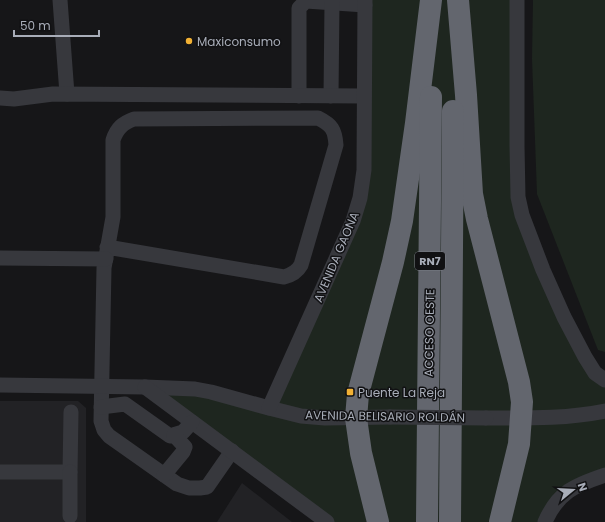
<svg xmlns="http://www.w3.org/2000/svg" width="605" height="522" font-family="Poppins,sans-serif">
  <rect width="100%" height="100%" fill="#161618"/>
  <g fill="#222225">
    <path d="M0,401H78L86,408V522H0Z"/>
    <path d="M242,483L292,522H217Z"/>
  </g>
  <g fill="#1e261f">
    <path d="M365,0H517L518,197L543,270L605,380V475L579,484L545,522H327L145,387L269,408L360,199Z"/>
    <path d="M533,0H605V352L598,350L537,194L532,59Z"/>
  </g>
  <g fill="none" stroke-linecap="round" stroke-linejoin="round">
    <g stroke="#37383d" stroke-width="15">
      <path d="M60,0L67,94"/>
      <path d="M517,0V146L518,197L522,215L543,270L564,317L585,357L595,373L605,380"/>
      <path d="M299,96V8L306,1L365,5"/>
      <path d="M331,96L332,3"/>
      <path d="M0,98L14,99L53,94L364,96"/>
      <path d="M107,247L284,277C292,275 297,272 301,265L336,145C335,130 332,125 318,118L134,119C123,123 117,128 113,140V217L104,268L101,421L104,430L109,436L177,484L189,488H200L207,487L232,451"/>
      <path d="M0,258L106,259"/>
      <path d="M0,385L145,387L195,389L211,392L269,408L301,416L325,418L390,417"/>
      <path d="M145,387L327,522"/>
      <path d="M101,407L125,404L170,436L183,432L192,422"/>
      <path d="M269,408L353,221L360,198L364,170L365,0"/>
      <path d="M486,418C526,418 566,419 605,411"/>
      <path d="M0,472H70L71,412"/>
      <path d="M164,475L183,452L185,447L174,435"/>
      <path d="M70,516V472"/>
      <path d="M545,522C558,492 575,485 605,475"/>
    </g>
    <g stroke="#63666e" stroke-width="22">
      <path d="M458,0L466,95L472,194L477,219L519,382L522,402L519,444L500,522"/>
      <path d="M378,522L361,453L356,418L358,394L393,262L402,221L416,123L431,0"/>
      <path d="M427,522L431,97"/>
      <path d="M450,522L453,111"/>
    </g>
    <path stroke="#37383d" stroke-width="15" d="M390,417L486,418"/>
  </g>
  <g fill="#f2b134" stroke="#111113" stroke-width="1.5">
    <circle cx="189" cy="41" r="4"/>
    <rect x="346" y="388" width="8" height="8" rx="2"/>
  </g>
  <g text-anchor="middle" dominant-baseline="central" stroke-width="3" stroke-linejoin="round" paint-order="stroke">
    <rect fill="#111113" stroke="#7b7e86" stroke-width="1" x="415" y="252" width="30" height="18" rx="3"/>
    <g font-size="11" font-weight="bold" fill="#a8adb8">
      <text x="430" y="261">RN7</text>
    </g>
    <g font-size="12" fill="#a8adb8" stroke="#111113" text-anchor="start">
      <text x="197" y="41">Maxiconsumo</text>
      <text x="358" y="392">Puente La Reja</text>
    </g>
    <g font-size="12" fill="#a8adb8" stroke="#111113">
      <text transform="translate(336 257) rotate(-67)">AVENIDA GAONA</text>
      <text transform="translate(429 333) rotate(-89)">ACCESO OESTE</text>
      <text transform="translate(385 416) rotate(1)">AVENIDA BELISARIO ROLDÁN</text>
    </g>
  </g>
  <g transform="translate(573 490) rotate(72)" stroke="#111113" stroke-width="3" paint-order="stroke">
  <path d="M0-3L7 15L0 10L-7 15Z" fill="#a8adb8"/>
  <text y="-6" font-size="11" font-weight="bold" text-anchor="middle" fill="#a8adb8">N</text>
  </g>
  <path d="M14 30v6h85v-6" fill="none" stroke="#a8adb8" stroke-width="2"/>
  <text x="20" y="30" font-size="12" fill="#a8adb8" stroke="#111113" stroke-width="3" paint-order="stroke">50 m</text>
</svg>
